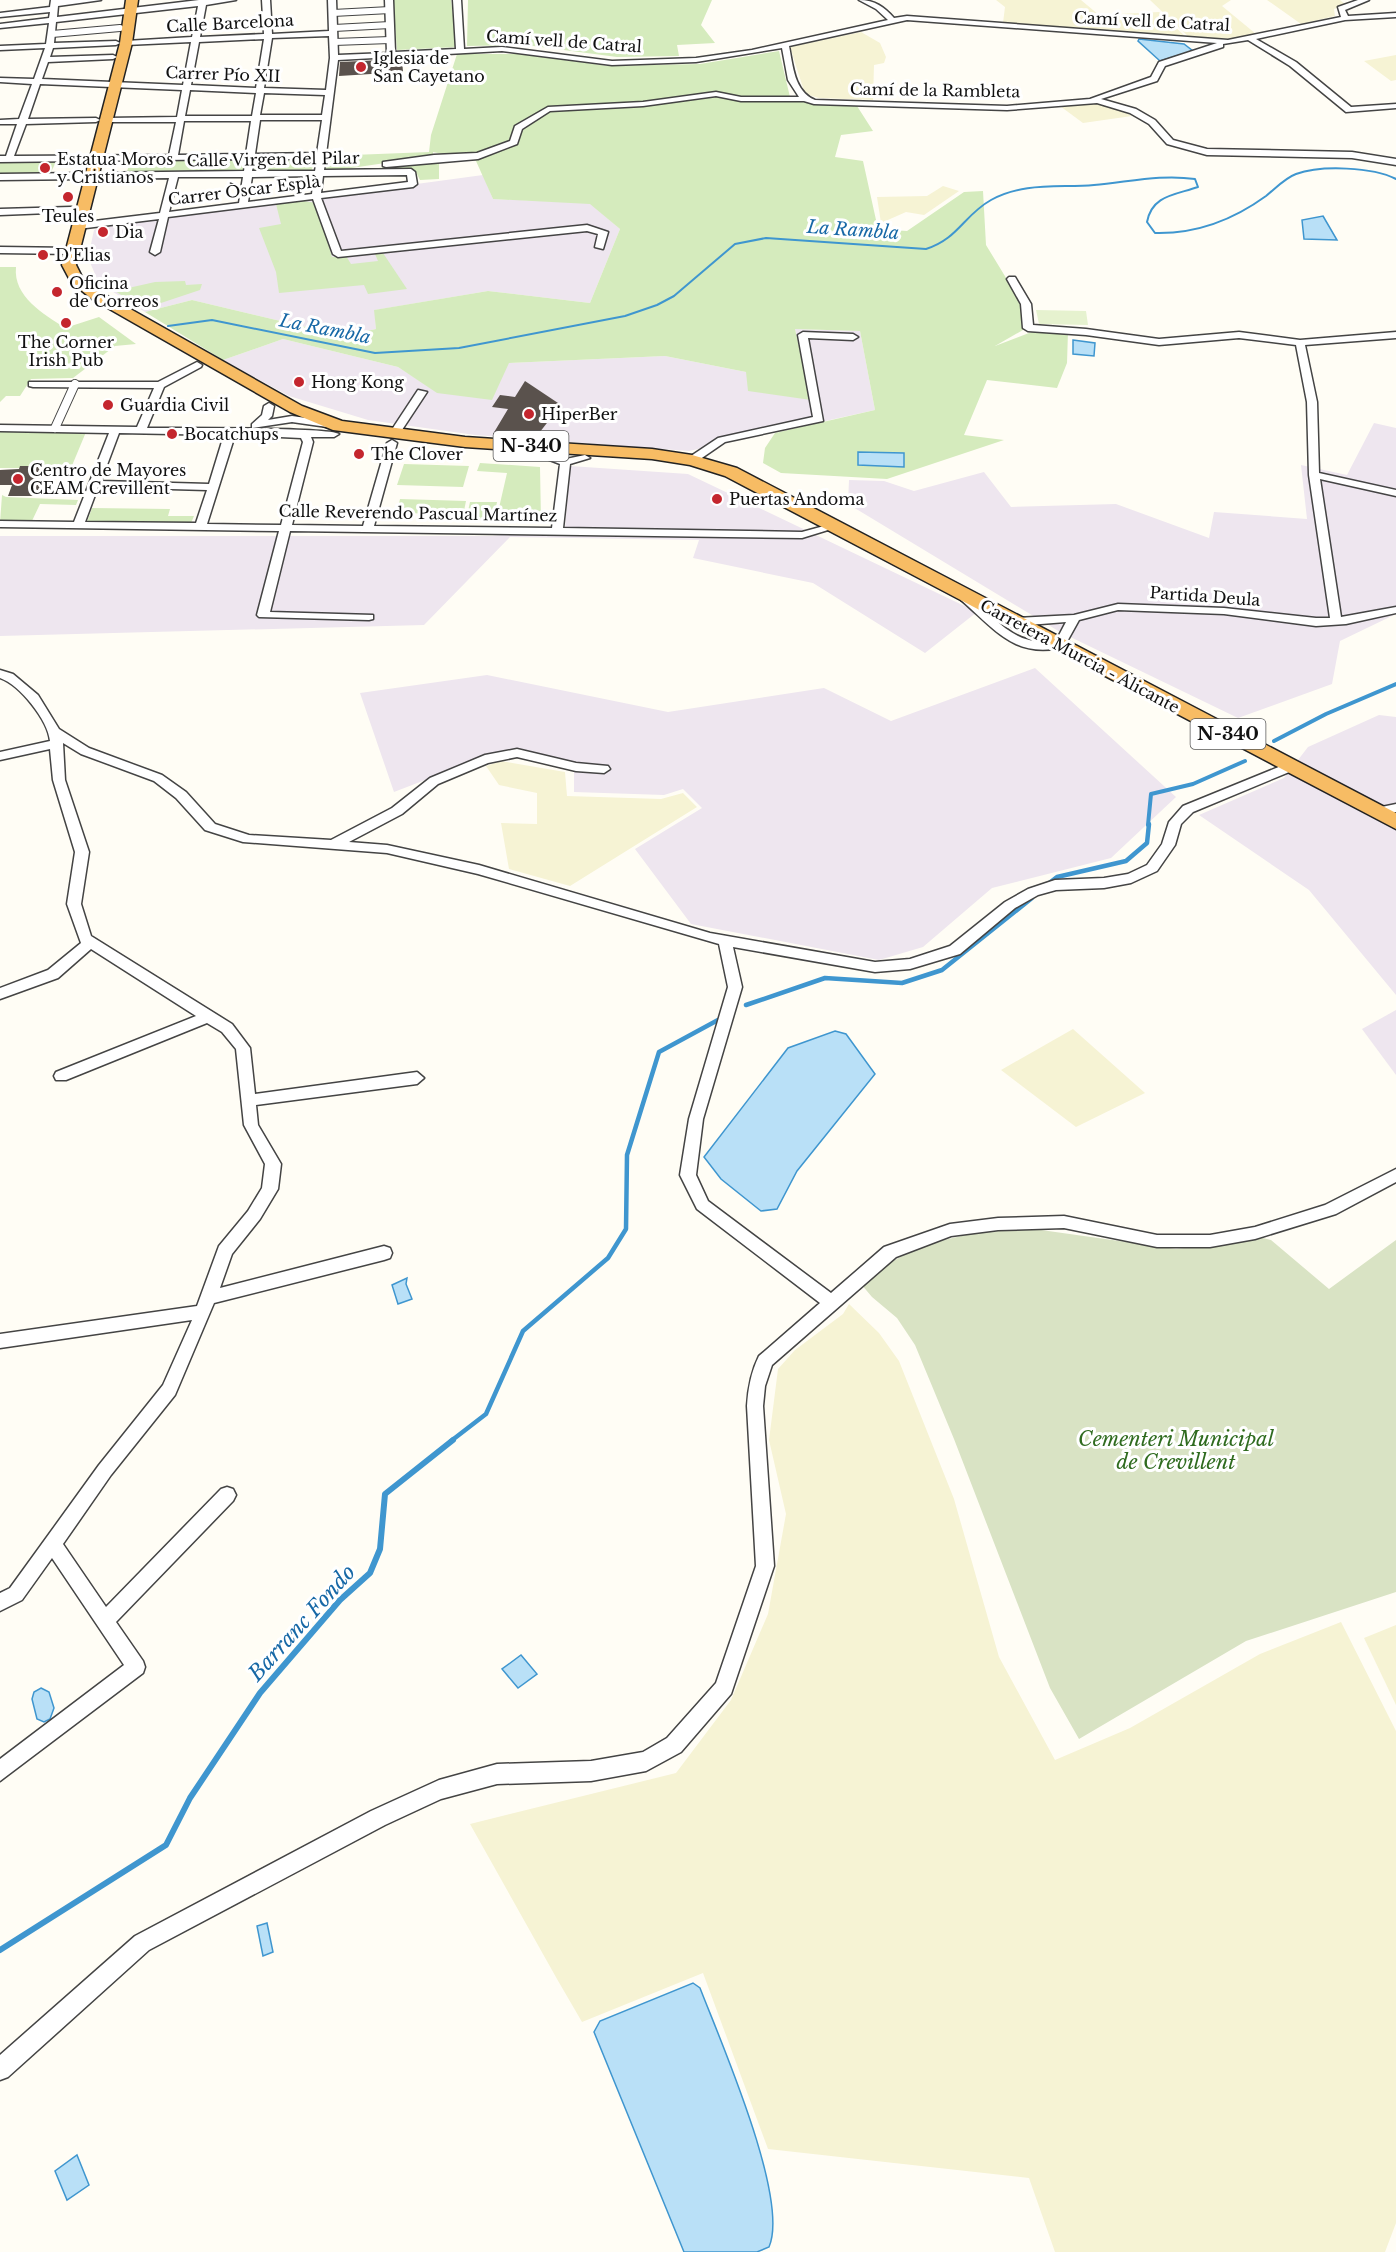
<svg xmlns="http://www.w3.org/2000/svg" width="1396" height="2252" font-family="'Libre Baskerville',serif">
  <rect width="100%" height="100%" fill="#fffdf5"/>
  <g fill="#eee6ef">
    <path d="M483,175L493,199L590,203L620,229L590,303L488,291L375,310L376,329L344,336L192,300L145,312L99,283L88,258L94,230L100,227Z"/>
    <path d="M795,329L860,331L875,410L689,451L475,435L368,420L289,396L223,360L283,339L398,367L437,392L509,363L665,356L746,372L811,399Z"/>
    <path d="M1374,423L1396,428V614L1340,641L1332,684L1238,718L1060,632L848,504L849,480L884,481L914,491L984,472L1011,507L1116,504L1209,538L1214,512L1307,519L1301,465L1347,475Z"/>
    <path d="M570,466L688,474L977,612L925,653L813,583L693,558L699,540L510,537L424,625L0,636V536H492L565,528Z"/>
    <path d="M1035,668L1176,797L1111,858L992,888L923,947L879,960L691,924L635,849L702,808L683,789L664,795L574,792V771L521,758L490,755L394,792L360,693L487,675L668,712L824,688L891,721Z"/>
    <path d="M1379,715L1396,717V995L1309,890L1199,815L1284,778L1308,747Z"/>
    <path d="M1396,1010V1075L1362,1029Z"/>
  </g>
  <g fill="#f6f3d4">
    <path d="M996,0H1081L1099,15L1159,12L1187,38L1003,23L1005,7Z"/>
    <path d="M1150,0H1231L1222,6L1256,34L1231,39L1190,38Z"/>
    <path d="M1267,0H1340L1346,5L1334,9L1335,16L1301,24Z"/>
    <path d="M861,32L880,43L886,57L884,63L874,65L873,100L819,98L805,94L790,47Z"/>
    <path d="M1396,55V80L1391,81L1364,61Z"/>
    <path d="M1096,104L1116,108L1132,116L1083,123L1060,106Z"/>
    <path d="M943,186L959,191L924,215L906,212L881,223L877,197L927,196Z"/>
    <path d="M501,761L565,772L567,796L661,799L683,793L697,807L570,886L509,869L501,823L537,824V793L499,785L486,766Z"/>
    <path d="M1073,1029L1145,1093L1076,1127L1001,1070Z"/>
    <path d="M849,1304L879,1333L899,1361L954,1499L999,1657L1055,1760L1130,1728L1260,1654L1341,1622L1396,1731V2223L1385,2252H1055L1029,2178L768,2149L703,1973L582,2022L557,1979L470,1824L676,1773L731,1700L768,1614L786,1514L769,1440L778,1369L795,1350L843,1314Z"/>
    <path d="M1396,1625V1705L1364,1638Z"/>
  </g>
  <g fill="#d5ebbd">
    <path d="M393,0H451L457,47L397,50Z"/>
    <path d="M468,0H712L701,25L715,43L677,45L679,56L617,57L526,45L467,46Z"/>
    <path d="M779,51L790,97L857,106L873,131L841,135L835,157L863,161L878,229L907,231L964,192L983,191L986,245L1022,304L1023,330L995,346L1042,328L1068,331L1067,363L1057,388L987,380L964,435L1004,440L887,479L781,473L763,463L765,448L775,433L875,410L860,331L795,329L811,400L748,391L746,372L665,356L509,363L492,400L437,393L398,367L283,339L223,360L145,312L192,300L344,336L376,329L374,310L488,291L590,303L620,229L590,204L493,199L476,161L433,152V156L324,172L327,156L429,152L431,135L457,54H521L608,66L700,64Z"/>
    <path d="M315,159L311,172L126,174L131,160Z"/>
    <path d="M0,160H57L50,174H0Z"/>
    <path d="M433,160L452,161L439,163V179L420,180L415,170L344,173Z"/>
    <path d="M304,201L317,203L332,257L346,256L351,264L378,261L375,254L383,253L407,289L368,294L364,285L279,293L276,272L259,228L281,224L276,204Z"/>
    <path d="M0,267H16C13,297 44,314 65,328L99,317L136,344L115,346L73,378L31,379L20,396H6L0,402Z"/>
    <path d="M185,281L186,285L202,284L200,290L143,309L115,291L155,282Z"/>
    <path d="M0,432H86L71,468H0Z"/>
    <path d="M480,463L540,467L541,521H496L507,473L477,471Z"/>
    <path d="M404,464L469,466L463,487L397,485Z"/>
    <path d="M2,495L6,497L78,500L76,505L40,504L31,523H0Z"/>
    <path d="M400,499L466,501L464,511H451L450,514L397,513Z"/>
    <path d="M470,502H497L493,521L466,520Z"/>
    <path d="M92,508L170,509L168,516H194L191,523L87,522Z"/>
  </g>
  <path fill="#d9e3c4" d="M1027,1228L1176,1249L1263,1238L1271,1240L1329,1289L1396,1240V1592L1246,1641L1079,1739L1050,1688L954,1439L915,1345L897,1318L872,1297L861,1284C907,1243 967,1231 1027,1228Z"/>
  <path fill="#e6f2cf" d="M1036,310L1086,311L1088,325L1039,324Z"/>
  <g fill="#b9e0f7" stroke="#3f96cf" stroke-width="1.5">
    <path d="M1139,39L1184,44L1193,51L1160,61L1138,41Z"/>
    <path d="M1323,216L1337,240L1304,239L1302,220Z"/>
    <path d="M1073,340L1095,343L1094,356L1073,354Z"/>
    <path d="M858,452L904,453V467L858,465Z"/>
    <path d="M835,1031L846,1034L875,1074L797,1171L777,1209L761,1211L721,1179L704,1157L788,1048Z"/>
    <path d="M407,1278L406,1284L412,1299L398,1304L392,1285Z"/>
    <path d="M521,1655L537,1674L518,1688L502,1669Z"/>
    <path d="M41,1688L49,1692L54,1708L50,1719L44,1722L37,1719L32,1699L34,1692Z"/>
    <path d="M267,1923L273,1952L263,1956L257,1926Z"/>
    <path d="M693,1983L700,1988C720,2040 790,2199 769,2247L757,2252H684L594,2032L600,2021Z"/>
    <path d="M77,2155L89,2185L67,2200L55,2171Z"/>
  </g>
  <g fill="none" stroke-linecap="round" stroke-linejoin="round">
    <path stroke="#3f96cf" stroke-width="2" d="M168,326L212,320L375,353L459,348L625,316L657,305L674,296L735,244L766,238L926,249C958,239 964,215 991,200C1023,182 1060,188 1094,185C1129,182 1161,174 1195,179L1198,187C1175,195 1152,195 1147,222L1155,233C1196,234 1233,220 1266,196C1276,188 1285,178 1296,174C1321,165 1373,167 1396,179"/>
    <g stroke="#3f96cf" stroke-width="4">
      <path d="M1274,741L1326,714L1396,684"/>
      <path d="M1148,825L1151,794L1193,784L1245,761"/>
    </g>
    <g stroke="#3f96cf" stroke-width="4.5">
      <path d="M1048,884L1057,877L1126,861L1147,843L1149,824"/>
      <path d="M746,1005L825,978L902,983L942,970L1032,898"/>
      <path d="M451,1441L486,1414L523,1331L608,1258L626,1229L627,1155L659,1052L718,1020"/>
    </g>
    <path stroke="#3f96cf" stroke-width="6" d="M0,1950L166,1845L190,1798L260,1693L340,1600L370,1573L380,1549L385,1494L453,1440"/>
  </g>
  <g fill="#5a524d">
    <path d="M402,59L403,72L339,76L340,62Z"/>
    <path d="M525,381L561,405L536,437L493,434L508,409L492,407L500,395L515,397Z"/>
    <path d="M20,466H60L49,496H8L12,485H0V470L19,469Z"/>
  </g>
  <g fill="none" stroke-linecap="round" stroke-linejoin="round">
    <g stroke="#444" stroke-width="8">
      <g id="pedestrian-far1">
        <path d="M333,13L390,10"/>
        <path d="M334,28L390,25"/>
        <path d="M52,34L120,28"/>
        <path d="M334,42L390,40"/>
      </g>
    </g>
    <g stroke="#444" stroke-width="10">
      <path id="pedestrian" d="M55,428L75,384"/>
    </g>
    <g stroke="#444" stroke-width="3">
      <g id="minor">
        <path d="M51,0H101L58,6L57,17L199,0H236L206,5L200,37L264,34L262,0H270L272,34L329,31L328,0H336L338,55L387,53L385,0H393L395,52L456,49L453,0H461L464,49L502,47L612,61L696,58L752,50L888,20L876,9L859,0C875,0 884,7 894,18L907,16L1228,40L1341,17L1338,7L1358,0H1369L1345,10L1348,16L1396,13V17L1345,20L1256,39L1296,62L1351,107L1396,104V108L1346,112L1290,66L1248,40L1223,44V47L1165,66L1157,81L1101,99L1136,109L1155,120L1173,140L1207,149L1352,152L1396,159V165L1352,158L1207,155L1167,144L1149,124L1130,113L1097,103L1007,110L814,104L804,101H741L716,96L643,106L550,111L522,129L517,144L478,159L386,167L383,166V162L434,155L477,153L510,141L515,126L548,107L643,102L716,92L741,97H799L788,80L782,48L696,62L612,65L502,51L338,60L324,170L411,169L415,172L417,184L413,187L321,198L341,251L587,225L608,232L603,249L595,247L598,234L587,231L338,257L333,254L313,199L168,217L160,252L155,255L150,252L159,219L78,229L73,226L78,223L160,213L169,178L0,180V174L244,171L246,159L0,162V156H6L17,124H0V120L19,119L32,84L0,82V78L34,79L45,48L0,50V46L46,44L49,23L0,28V24L49,18L50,12L0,17V13L50,7ZM198,6L192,37L126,41L122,43L126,45L191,42L183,85L42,79L48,62L113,59L117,57L113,55L50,57L53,48L116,45L120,43L116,41L54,43L56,22ZM907,20L1217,43L1159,62L1151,77L1090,99L1007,106L815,100C794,91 793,66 789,46ZM329,36L330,58L326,90L264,88L272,38ZM264,39L256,88L191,85L199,42ZM40,84L182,90L177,117L107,118L103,120L107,122H176L169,155L14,156L26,124L96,122L100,120L96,118L28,119ZM190,90L256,93L252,116H185ZM264,93L325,95L322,115H260ZM260,120H322L317,153L255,154ZM184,121H251L246,154L178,155ZM254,159H317L315,171H252ZM407,175L408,182L321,193L323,176ZM314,176L312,194L248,202L252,177ZM178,177H243L239,203L169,212Z"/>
        <path d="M71,207L74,208V212L0,215V209Z"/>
        <path d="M0,247L73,248L78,251L73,254L0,253Z"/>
        <path d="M1009,277H1015L1031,304L1033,325L1086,329L1159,339L1239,332L1300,340L1396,332V338L1305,345L1317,402L1319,473L1396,490V496L1320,479L1341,617L1396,607V613L1346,624L1316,626L1224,614L1118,610L1079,620L1064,647C1014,659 995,629 961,600V596H969C998,620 1014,647 1056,641L1066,622L1015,626L1009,622L1015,618L1074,615L1118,604L1224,608L1316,618H1330L1309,475L1307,402L1296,345L1239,338L1159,345L1086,335L1028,331L1023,328L1021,304L1007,279Z"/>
        <path d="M803,332L853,334L858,337L853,340L808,338L823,421L725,442L696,462H688V458L718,438L813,417L798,335Z"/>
        <path d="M197,362L202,365L201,367L164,387L147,428C172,428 331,427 339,434L334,437H311L313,442L292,525L363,526L387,443L392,440L397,443L374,526L552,528L560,464L542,457L541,455L546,452L566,459L585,455L590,458L570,464L563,528L802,532L835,523L841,526L802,538L290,531L270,612L373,615V619L369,620L259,617L257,615L279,531L0,527V521L74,522L109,433L0,431V425L137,427L154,388L33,387L29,386V382H158ZM119,433L224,435L209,484L101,481ZM235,435L301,438L303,442L281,525L207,524ZM98,487L207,490L196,523L85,522Z"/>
        <path d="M418,390L427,392L398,436H390L389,434Z"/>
        <path d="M269,403L274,406L272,416L268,420L292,416L334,422L339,425L334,428L292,422L252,428V424L262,415L264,406Z"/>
        <path d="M0,670L13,674L38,695L59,729L89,748L162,775L186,792L215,824L249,835L331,840L392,808L430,778L485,755L517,749L576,763L608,766L610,769L604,773L576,771L517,757L488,763L438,784L402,814L349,842L387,845L479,865L710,933L875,962L910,959L950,946L1005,902L1028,889L1055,880L1104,878L1128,874L1147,865L1162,844L1169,822L1183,806L1286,764H1294V770L1193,812L1181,824L1175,845L1157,871L1131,883L1104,888L1056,890L1038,895L1015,908L960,954L910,969L875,972L733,947L742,987L703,1119L696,1175L708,1201L831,1293L884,1247L950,1224L998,1218L1064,1216L1157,1235H1210L1255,1227L1325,1205L1396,1169V1182L1336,1214L1255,1239L1210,1247H1157L1064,1228L998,1230L951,1236L896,1257L772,1365L765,1386L763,1406L774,1566L731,1694L681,1752L646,1771L591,1781L497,1784L441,1799L385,1825L149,1950L8,2077L0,2080V2055L135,1936L371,1811L439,1780L497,1764L591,1761L643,1752L667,1738L716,1683L756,1566L747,1406C748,1389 751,1372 759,1356L820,1303L697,1209L680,1175L689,1119L728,987L719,944L478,874L387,853L243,842L205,830L176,798L154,781L81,754L63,743L65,780L89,852L81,904L91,936L232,1024L250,1048L255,1094L417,1072L424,1078L417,1084L256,1105L258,1125L281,1164L278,1189L260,1219L232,1254L220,1288L384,1246L390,1248L392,1253L390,1258L384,1260L214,1303L175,1395L111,1475L63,1544L106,1607L221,1489L227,1487L233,1489L236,1495L233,1501L116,1622L143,1661L145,1667L143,1673L0,1781V1759L124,1665L52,1558L22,1600L0,1611V1593L10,1588L99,1465L163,1385L192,1320L0,1348V1334L197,1306L219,1246L248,1211L262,1188L265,1164L244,1125L236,1049L222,1032L207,1023L66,1080H56L54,1076L56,1072L196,1016L91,949L58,978L0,999V988L48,970L81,943L67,904L75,852L53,780L50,749L0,760V752L50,741C48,720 20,685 0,678Z"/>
        <path d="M1396,804V812L1377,816L1371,812L1372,809Z"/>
      </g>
    </g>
    <g stroke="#222" stroke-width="3">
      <path id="trunk" d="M126,0H138L132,43L76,265L82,277L102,293L302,406L342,421L465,437L652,449L692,455L737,468L1396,813V829L725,476L690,465L652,459L465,447L333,430L290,412L92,299L71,282L62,265L120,43Z"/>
    </g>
    <use href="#pedestrian-far1" stroke="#fff" stroke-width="6"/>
    <use href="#pedestrian" stroke="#fff" stroke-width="8"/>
    <use href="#minor" fill="#fff" fill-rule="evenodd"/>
    <use href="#trunk" fill="#f7bc64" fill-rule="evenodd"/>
  </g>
  <g fill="#c4262e" stroke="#fff" stroke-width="2">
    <circle cx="361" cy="67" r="6"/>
    <circle cx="45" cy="168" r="6"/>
    <circle cx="68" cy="197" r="6"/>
    <circle cx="103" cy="232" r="6"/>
    <circle cx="43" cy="255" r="6"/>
    <circle cx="57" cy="292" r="6"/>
    <circle cx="66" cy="323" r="6"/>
    <circle cx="299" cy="382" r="6"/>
    <circle cx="108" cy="405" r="6"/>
    <circle cx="529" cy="414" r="6"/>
    <circle cx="172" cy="434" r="6"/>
    <circle cx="359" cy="454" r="6"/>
    <circle cx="18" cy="479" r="6"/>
    <circle cx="717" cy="499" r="6"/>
  </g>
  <g text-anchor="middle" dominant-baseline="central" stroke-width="6" stroke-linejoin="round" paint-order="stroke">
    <g font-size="16" fill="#111" stroke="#fff">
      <text transform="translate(1152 21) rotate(3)">Camí vell de Catral</text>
      <text transform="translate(230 23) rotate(-3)">Calle Barcelona</text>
      <text transform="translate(564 41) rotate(4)">Camí vell de Catral</text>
      <text transform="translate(223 74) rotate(2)">Carrer Pío XII</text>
      <text transform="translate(935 90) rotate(1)">Camí de la Rambleta</text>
      <text transform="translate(273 159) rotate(-1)">Calle Virgen del Pilar</text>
      <text transform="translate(244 190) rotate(-7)">Carrer Òscar Esplà</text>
      <text transform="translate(418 513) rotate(1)">Calle Reverendo Pascual Martínez</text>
      <text transform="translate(1205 596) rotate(4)">Partida Deula</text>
      <text transform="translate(1080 656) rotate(28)">Carretera Murcia - Alicante</text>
    </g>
    <g font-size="16" fill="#111" stroke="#fff" text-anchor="start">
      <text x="373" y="58">Iglesia de<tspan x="373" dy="18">San Cayetano</tspan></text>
      <text x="57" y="159">Estatua Moros<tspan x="57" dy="18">y Cristianos</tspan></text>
      <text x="68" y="216" text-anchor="middle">Teules</text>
      <text x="115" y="232">Dia</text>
      <text x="55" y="255">D'Elias</text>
      <text x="69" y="283">Oficina<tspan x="69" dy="18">de Correos</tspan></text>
      <text x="66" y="342" text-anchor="middle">The Corner<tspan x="66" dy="18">Irish Pub</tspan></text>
      <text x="311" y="382">Hong Kong</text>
      <text x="120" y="405">Guardia Civil</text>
      <text x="541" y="414">HiperBer</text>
      <text x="184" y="434">Bocatchups</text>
      <text x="371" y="454">The Clover</text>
      <text x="30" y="470">Centro de Mayores<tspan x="30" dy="18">CEAM Crevillent</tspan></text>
      <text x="729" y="499">Puertas Andoma</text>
    </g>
    <g font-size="18" font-style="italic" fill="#1768a6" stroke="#fff">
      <text transform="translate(853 230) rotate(4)">La Rambla</text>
      <text transform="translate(325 329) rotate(11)">La Rambla</text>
    </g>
    <g fill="#fff" stroke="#585858" stroke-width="1.5">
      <rect x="493.5" y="431" width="75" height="30" rx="4.5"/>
      <rect x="1190.5" y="719" width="75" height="30" rx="4.5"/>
    </g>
    <g font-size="18" font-weight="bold" fill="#111">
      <text x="531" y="446">N-340</text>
      <text x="1228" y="734">N-340</text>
    </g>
    <g font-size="20" font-style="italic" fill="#2f6b1f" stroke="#fff">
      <text x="1176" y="1439">Cementeri Municipal<tspan x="1176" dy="23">de Crevillent</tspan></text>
    </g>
    <g font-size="21" font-style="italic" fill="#1768a6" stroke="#fff">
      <text transform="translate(302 1623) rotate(-48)">Barranc Fondo</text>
    </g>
  </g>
</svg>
